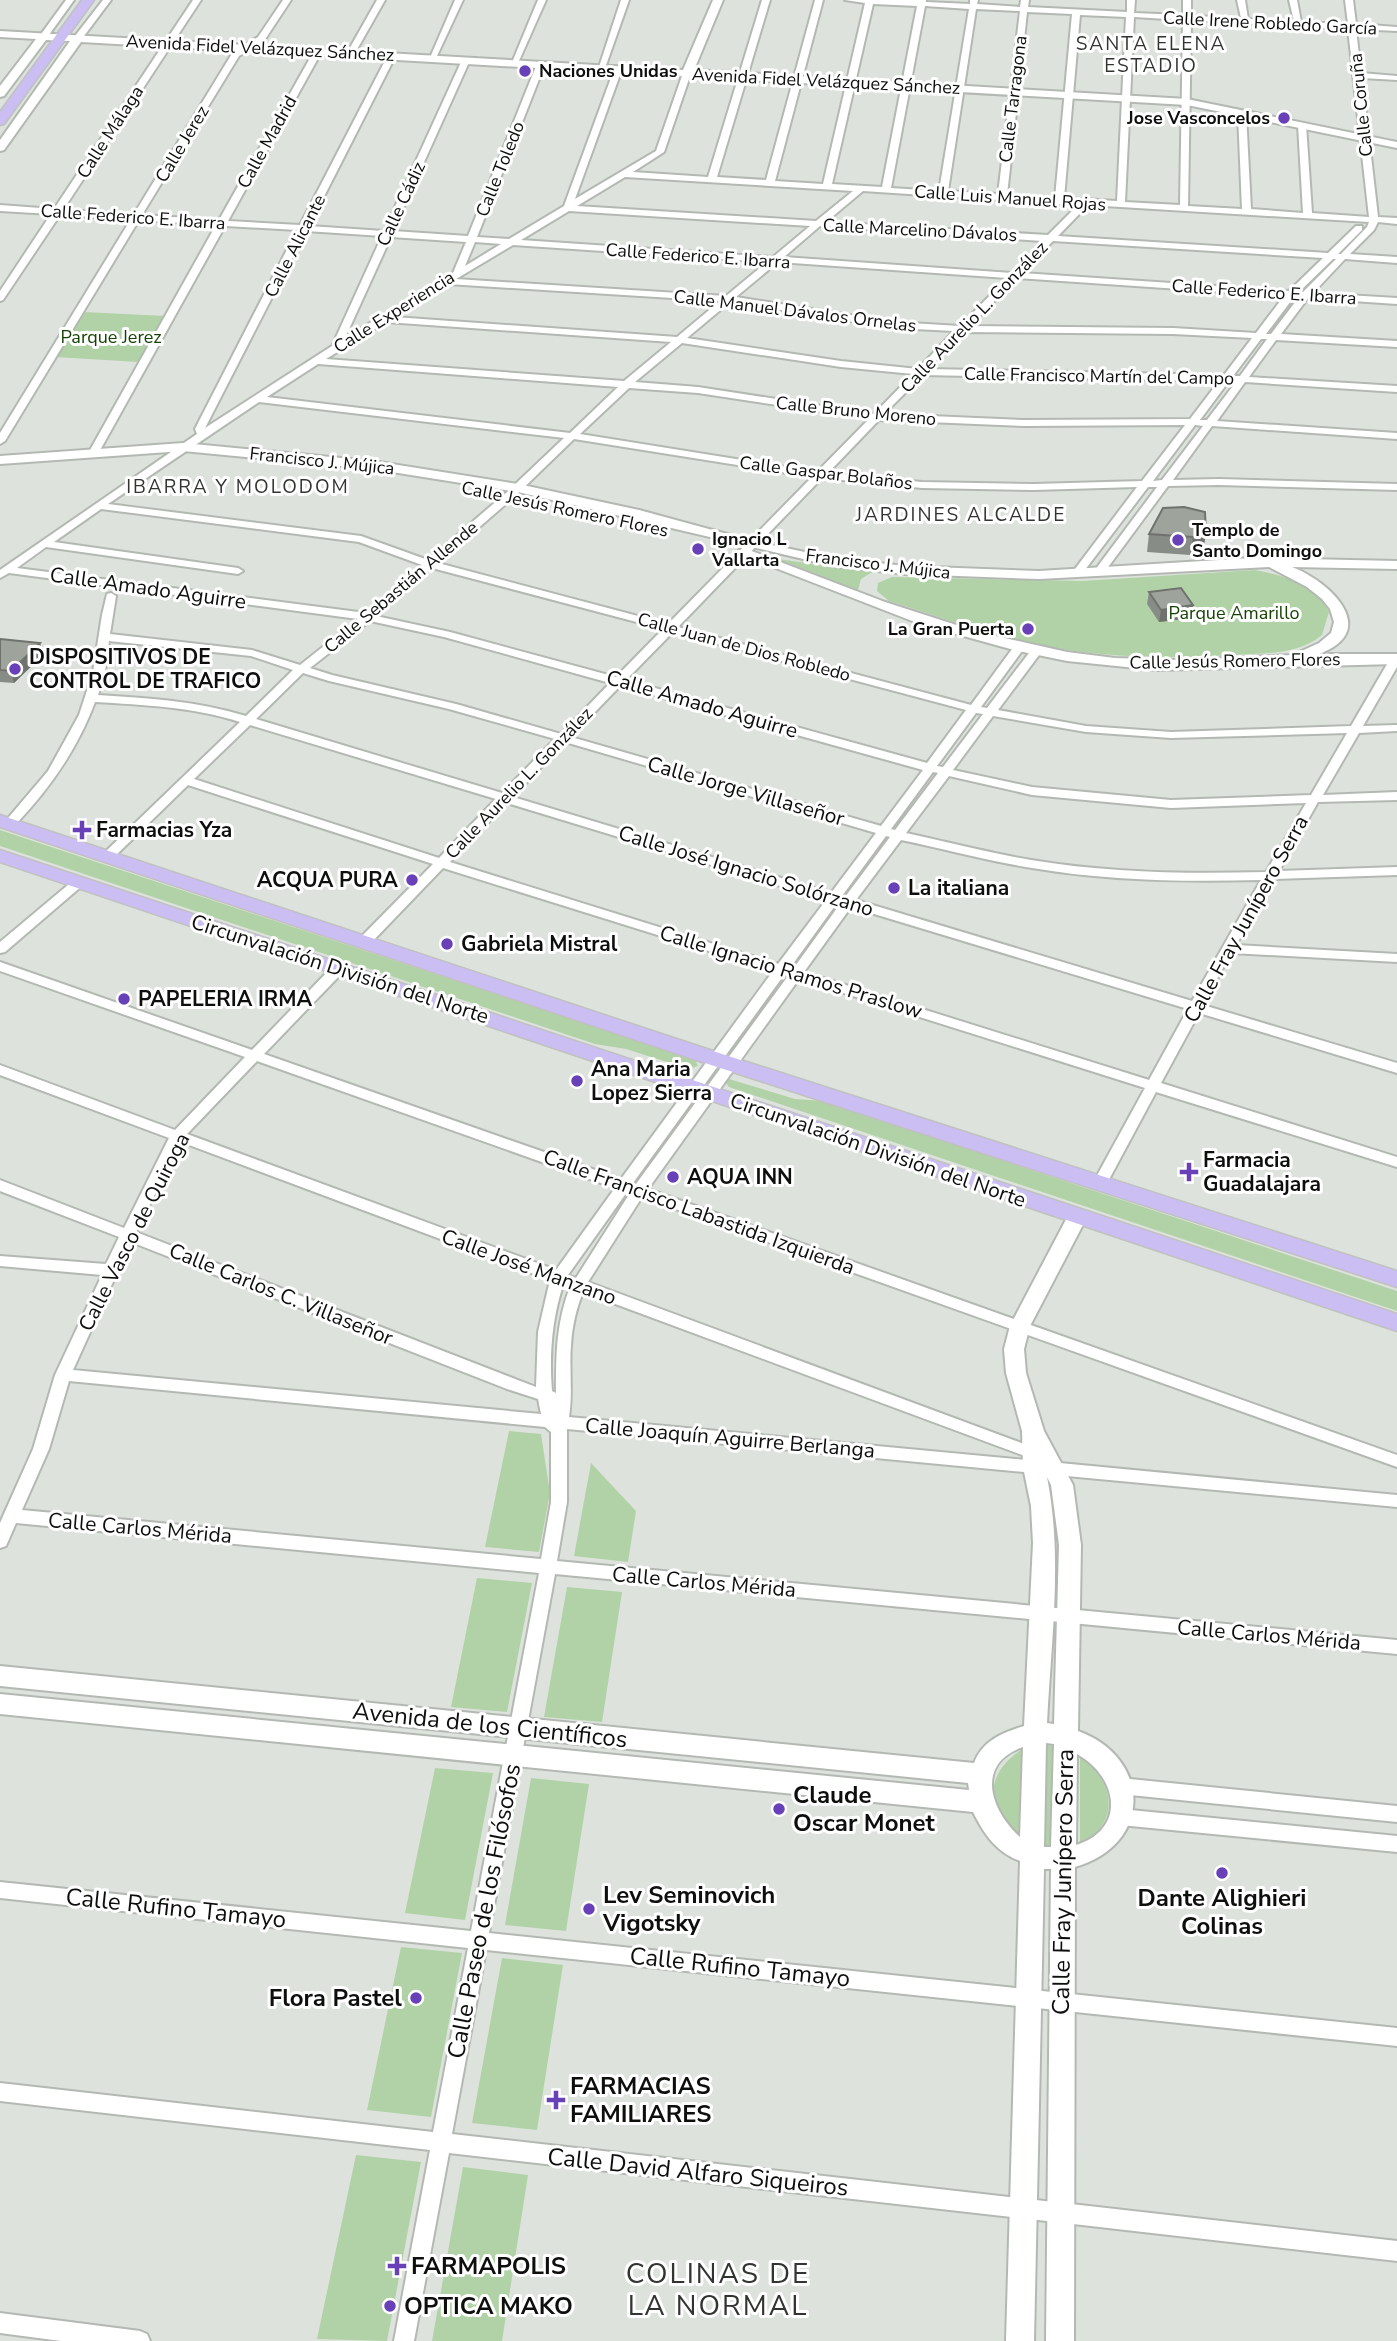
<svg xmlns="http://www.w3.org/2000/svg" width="1397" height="2341" font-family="'Nunito Sans',sans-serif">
  <rect width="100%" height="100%" fill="#dde3dc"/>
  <g fill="#b1d2a7">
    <path d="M84,312L166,316L138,362L55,357Z"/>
    <path d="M778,559L872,572L861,579L858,590Z"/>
    <path d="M1255,570C1285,576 1314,583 1329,612L1322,635C1298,655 1265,653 1235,655C1168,659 1100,658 1033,644C984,633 937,616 889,601L877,591L878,583L892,577L1082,581Z"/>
    <path d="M0,830L695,1060L698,1066L689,1069L626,1049L595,1044L0,846Z"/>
    <path d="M729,1079L795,1099L823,1101L1397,1291V1311L729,1087L726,1083Z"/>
    <path d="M509,1431L541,1434L550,1493L539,1552L485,1547Z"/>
    <path d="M591,1463L636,1511L628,1562L574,1556Z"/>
    <path d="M477,1578L532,1583L507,1712L451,1707Z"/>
    <path d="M567,1587L622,1592L602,1722L544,1717Z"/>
    <path d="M1045,1745L1058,1746L1055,1848L1041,1847Z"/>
    <path d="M1023,1749L1019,1837C983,1811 985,1771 1023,1749Z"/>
    <path d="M1080,1754C1113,1781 1123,1821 1080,1844Z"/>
    <path d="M435,1768L493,1773L465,1920L405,1913Z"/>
    <path d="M531,1778L589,1784L566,1931L505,1925Z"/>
    <path d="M401,1947L462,1953L431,2117L367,2110Z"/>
    <path d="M502,1958L563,1965L537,2130L472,2123Z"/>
    <path d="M356,2155L421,2162L387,2341L317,2339Z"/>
    <path d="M463,2167L528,2175L502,2341H432Z"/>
  </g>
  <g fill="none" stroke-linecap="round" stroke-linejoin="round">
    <g stroke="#b3b9b2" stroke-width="4">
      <g id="street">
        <path d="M66,0H74L46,39H40L39,37Z"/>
        <path d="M103,0H111L81,40H75V36Z"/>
        <path d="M193,0H201L63,210L134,214L233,52L258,37L283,0H291L264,41L239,56L142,215L219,220L314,51L318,49L322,51L228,221L300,225L388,55L392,53L396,55L309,226L384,231L462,60L466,58L470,60L393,231L468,236L537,64L541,62L545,64L477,237L509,239L564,206L615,67L622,69L575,199L656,151L683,73L687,71L691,73L664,152L633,172L708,177L762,0H770L717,177L766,180L815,0H823L775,181L823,184L865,3L845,0H926V2L970,4V0H978L977,4L1020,7L1021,0H1029L1028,7L1127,12V0H1135L1134,13L1183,15V0H1191V16L1241,18L1237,0H1245L1248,19L1294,21L1289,0H1297L1301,22L1348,24L1345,0H1353L1356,24L1397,27V31L1356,29L1361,73L1397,76V80L1362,78L1378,217L1397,218V224L1378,222L1374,230L1350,254L1397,257V263L1345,259L1313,293L1397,298V304L1308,298L1281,334L1397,341V347L1276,340L1249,377L1397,386V392L1245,382L1217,421L1397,433V439L1212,426L1173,480L1219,479L1397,484V490L1219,485L1168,486L1103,574H1095V570L1157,487H1148L1081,575L1077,576L1072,573L1137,487L1034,490L922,488L822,478L678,627L971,705L1015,645L1019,644L1025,647L981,707L987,708L1032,649L1036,648L1042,651L998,710L1086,726L1171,732L1351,726L1390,659L1397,656V667L1363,726L1397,725V731L1359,733L1323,795L1397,792V800L1318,802L1279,871L1397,867V875L1274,879L1236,945L1397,954V962L1231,953L1203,1005L1397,1063V1073L1199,1013L1161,1083L1397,1157V1167L1156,1092L1106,1185H1096L1094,1181L1145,1088L799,979L648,1189L1397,1455V1467L642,1197L588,1282L1043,1451L1046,1455L1043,1459L1039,1461L1397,1495V1507L567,1429V1502L557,1561L1397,1640V1654L555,1574L489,1933L1397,2028V2046L486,1950L452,2134L1397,2241V2261L449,2153L414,2341H394L430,2150L0,2101V2083L433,2132L468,1948L0,1898V1882L471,1931L539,1573L16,1523L6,1546L0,1548V1523L33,1449L55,1375L102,1275L0,1266V1256L106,1264L119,1237L0,1191V1180L124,1228L169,1138L0,1075V1065L175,1130L245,1057L0,971V962L252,1050L334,965H344L345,968L344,971L264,1054L621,1179L773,971L443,868L369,945H359L358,942L359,939L433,864L188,785L111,860H103L101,857L103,854L240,722C193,707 144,705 95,702C77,750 49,790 13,827H5L3,824L48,771L79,715L93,672L102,615L107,594L111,593L116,596L110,634L252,650L300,665L358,619L9,573L0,578V570L197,434L195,429L297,230L225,226L99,452L94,455L89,452L216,225L139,220L5,441L0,444V433L131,219L60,215L3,300L0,301V291L51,214L0,211V205L54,209ZM873,4L917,6L882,187L832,184ZM925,6L969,9L939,191L891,188ZM976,9L1020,11L998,194L948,191ZM1027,12L1072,14L1055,198L1007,195ZM1080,15L1126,17L1117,201L1064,198ZM1134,17L1183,20L1180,205L1125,202ZM1191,20L1348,29L1369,217L1312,213L1306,125L1302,123L1298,125L1303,213L1251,209L1246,113L1242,111L1238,113L1242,209L1188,206ZM625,177L853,191L816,221L577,206ZM863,191L1059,204H1079L1048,235L826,222ZM1088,205L1369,222L1367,227L1341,254H1338L1362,230V226H1356L1328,253L1058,236ZM569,211L810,226L773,257L521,240ZM820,226L1043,241L1012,273L784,257ZM306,231L382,236L332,346L205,428ZM391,237L466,242L453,273L345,338ZM1053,241L1323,258L1289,291L1022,273ZM475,242L501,244L465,266ZM513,245L767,262L726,296L456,279ZM1333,259H1336L1303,292H1299ZM778,262L1007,278L960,326L894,322L736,297ZM1017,278L1284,296L1256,333L1173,328L970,326ZM448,284L720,301L677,337L394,317ZM1294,297H1299L1271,334H1266ZM730,302L894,328L954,331L918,369L841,361L687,338ZM386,322L671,342L624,381L326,359ZM965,332L1173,334L1252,338L1224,375L928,369ZM1261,339H1267L1240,376H1233ZM682,343L841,367L913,374L874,414L698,387L635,382ZM318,364L618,387L570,433L267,397ZM923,375L1219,381L1190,419L1024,420L884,414ZM1229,381L1236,382L1207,420H1200ZM629,388L698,393L869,419L817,472L580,434ZM259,402L564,438L506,493L428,560L361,536L108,504ZM879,420L1024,426L1185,425L1142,481L1034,484L922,482L828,473ZM1195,425L1203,426L1162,480L1153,481ZM574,439L812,477L668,624L438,563L514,497ZM101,509L359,542L422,565L366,613L17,568L46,547L238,574L243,571L238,568L54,542ZM432,568L663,629L616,677L450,632L376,616ZM370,621L444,637L610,683L561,734L456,704L332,675L310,668ZM673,632L966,710L927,763L626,680ZM109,641L251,656L293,670L246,716C197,701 148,698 98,695L105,672ZM303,673L329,681L449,709L555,739L502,793L256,719ZM620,686L923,770L881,826L571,737ZM976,713L983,714L943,767L937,766ZM993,716L1086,732L1171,738L1347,733L1311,795L1171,800L1032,787L953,770ZM250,725L496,799L439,858L194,779ZM565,742L876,833L831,893L513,797ZM933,772L938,773L895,830L891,829ZM949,776L1032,795L1171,808L1306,803L1266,872C1188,874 1109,873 1031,860C989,853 948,842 906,833ZM507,803L826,900L778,964L450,862ZM886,836L890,837L845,897L842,896ZM901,840C945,849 988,861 1032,868C1108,881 1185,882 1261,880L1192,1001L856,900ZM837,903L840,904L793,969L790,968ZM851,907L1188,1009L1149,1080L804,972ZM784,975L788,976L636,1184L633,1183ZM257,1061L615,1188L556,1270L187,1134ZM181,1142L550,1280L538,1332L536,1387L136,1232ZM627,1192L630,1193L576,1278L568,1275ZM131,1242L507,1389L538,1399L541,1414L73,1370ZM563,1285L570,1287C556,1324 556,1354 556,1393L552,1391C549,1355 552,1319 563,1285ZM583,1292L1033,1459L1036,1461L569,1417C573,1393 569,1369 571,1345C572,1327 576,1309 583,1292ZM69,1381L545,1427L551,1432V1502L541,1559L22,1510L49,1449Z"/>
        <path d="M377,0H385L355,53L348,55L347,53Z"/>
        <path d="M455,0H463L436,58L429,60Z"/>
        <path d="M538,0H546L518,63L511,65Z"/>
        <path d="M621,0H629L605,68L598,70Z"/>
        <path d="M79,878L83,879L85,882L83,885L5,952L0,953V942L75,879Z"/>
        <path d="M1120,1778L1397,1806V1822L1120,1794L1114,1791L1111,1786L1114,1781Z"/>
        <path d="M1120,1809L1397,1836V1852L1120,1825L1114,1823L1111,1817L1114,1811Z"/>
        <path d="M0,2313L140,2331L147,2334L150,2341H61L0,2333Z"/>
      </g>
    </g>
    <g stroke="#b3b9b2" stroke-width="4">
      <g id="secondary">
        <path d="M713,0H723L694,70L1187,99L1397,142V148L1187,105L81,42L4,150L0,151V140L70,41L46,40L4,96L0,97V86L36,39L0,37V31L683,70Z"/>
        <path d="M183,443L373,461L518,484L639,510L753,541L833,558L905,566L1039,571L1252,558L1397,561V569L1292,567C1331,582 1381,631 1319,654H1397V664L1156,670L1067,661L1014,650L920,624L737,553L739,550H749L885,602L978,632L1067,652L1115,658L1177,660L1293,655L1319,643L1331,633L1334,622L1330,609L1322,599L1307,587L1269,567L1039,579L905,574L833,566L518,492L373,469L183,451L0,464V456Z"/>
        <path d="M1077,1210L1087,1217L1030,1326L1024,1349L1026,1373L1044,1431L1073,1485L1081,1545L1078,1731C1152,1758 1153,1845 1075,1867L1074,2341H1046L1051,1869H1044L1034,2341H1006L1020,1861C996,1852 984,1834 973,1812L0,1714V1694L969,1790L968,1783L0,1686V1666L974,1763C983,1740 1002,1733 1024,1726L1033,1543L1031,1506L1023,1467L1022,1431L1006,1373L1004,1349L1010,1326L1070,1212ZM1047,1477L1051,1485L1059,1545L1054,1724L1047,1723C1051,1642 1063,1557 1047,1477ZM1046,1743L1054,1744L1051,1847H1044ZM1023,1747L1020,1837C991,1811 974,1764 1023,1747ZM1077,1754C1118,1777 1127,1829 1076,1845Z"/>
      </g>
    </g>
    <g stroke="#c0c1c0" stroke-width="3">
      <g id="primary">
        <path d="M82,0H94L4,124L0,125V112Z"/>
        <path d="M0,815L722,1054L1397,1271V1287L708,1064L0,827Z"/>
        <path d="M0,850L1397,1314V1331L0,862Z"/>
      </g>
    </g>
    <use href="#street" fill="#fff" fill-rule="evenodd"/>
    <use href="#secondary" fill="#fff" fill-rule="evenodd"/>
    <use href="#primary" fill="#cabef2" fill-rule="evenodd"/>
  </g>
  <g fill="#888c86">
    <path d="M1184,507L1203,552L1190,555L1147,552L1149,534Z"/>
    <path d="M1149,592L1191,618L1159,622L1147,604Z"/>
    <path d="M0,639L40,643L43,655L14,683L0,682Z"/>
  </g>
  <g fill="#6f726d">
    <path d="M1206,534L1203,552L1190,555L1193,537Z"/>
    <path d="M1193,605L1191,618L1159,622L1161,610Z"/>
    <path d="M40,643L43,655L14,683L11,671Z"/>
  </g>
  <g fill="#9ea39c" stroke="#6f726d" stroke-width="2">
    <path d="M1184,507L1205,512L1206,534L1193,537L1149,534L1163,508Z"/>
    <path d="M1181,588L1193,605L1161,610L1149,592Z"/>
    <path d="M0,639L40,643L11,671L0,670Z"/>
  </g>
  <g fill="#6840b8" stroke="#fff" stroke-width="2.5">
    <circle cx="525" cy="71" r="7"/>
    <circle cx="1284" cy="118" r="7"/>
    <circle cx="1178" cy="540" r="7"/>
    <circle cx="698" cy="549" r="7"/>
    <circle cx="1028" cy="629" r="7"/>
    <circle cx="15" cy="669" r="7"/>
    <path d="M78.5 819.5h7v7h7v7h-7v7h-7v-7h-7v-7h7z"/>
    <circle cx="412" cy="880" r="7"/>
    <circle cx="894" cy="888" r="7"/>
    <circle cx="447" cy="944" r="7"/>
    <circle cx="124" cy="999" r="7"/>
    <circle cx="577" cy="1081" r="7"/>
    <path d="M1185.5 1161.5h7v7h7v7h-7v7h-7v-7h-7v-7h7z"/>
    <circle cx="673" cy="1177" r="7"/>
    <circle cx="779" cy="1809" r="7"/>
    <circle cx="1222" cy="1873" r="7"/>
    <circle cx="589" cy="1909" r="7"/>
    <circle cx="416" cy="1998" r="7"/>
    <path d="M552.5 2089.5h7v7h7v7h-7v7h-7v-7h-7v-7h7z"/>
    <path d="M393.5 2255.5h7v7h7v7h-7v7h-7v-7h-7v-7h7z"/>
    <circle cx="390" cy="2306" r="7"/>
  </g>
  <g text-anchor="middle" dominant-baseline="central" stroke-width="6" stroke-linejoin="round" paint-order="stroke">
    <g font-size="18" fill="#0d0f0c" stroke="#fff">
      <text transform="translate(1270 23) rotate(3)">Calle Irene Robledo García</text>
      <text transform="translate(260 48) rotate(3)">Avenida Fidel Velázquez Sánchez</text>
      <text transform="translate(826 81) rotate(3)">Avenida Fidel Velázquez Sánchez</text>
      <text transform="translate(1013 99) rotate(-83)">Calle Tarragona</text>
      <text transform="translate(1361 105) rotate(-96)">Calle Coruña</text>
      <text transform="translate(110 132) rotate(-57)">Calle Málaga</text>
      <text transform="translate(267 142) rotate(-61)">Calle Madrid</text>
      <text transform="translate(182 144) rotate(-59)">Calle Jerez</text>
      <text transform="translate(500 169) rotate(-68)">Calle Toledo</text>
      <text transform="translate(1010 198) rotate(4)">Calle Luis Manuel Rojas</text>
      <text transform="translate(401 204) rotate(-65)">Calle Cádiz</text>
      <text transform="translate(133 217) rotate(4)">Calle Federico E. Ibarra</text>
      <text transform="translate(920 230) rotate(3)">Calle Marcelino Dávalos</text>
      <text transform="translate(295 246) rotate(-63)">Calle Alicante</text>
      <text transform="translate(698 256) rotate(4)">Calle Federico E. Ibarra</text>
      <text transform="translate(1264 292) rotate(4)">Calle Federico E. Ibarra</text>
      <text transform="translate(795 311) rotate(7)">Calle Manuel Dávalos Ornelas</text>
      <text transform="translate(394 312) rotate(-32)">Calle Experiencia</text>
      <text transform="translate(974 317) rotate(-46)">Calle Aurelio L. González</text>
      <text transform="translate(1099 376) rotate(1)">Calle Francisco Martín del Campo</text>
      <text transform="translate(856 411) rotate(6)">Calle Bruno Moreno</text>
      <text transform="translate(322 461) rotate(6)">Francisco J. Mújica</text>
      <text transform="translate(826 473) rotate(7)">Calle Gaspar Bolaños</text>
      <text transform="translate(565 509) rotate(12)">Calle Jesús Romero Flores</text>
      <text transform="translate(878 564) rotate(7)">Francisco J. Mújica</text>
      <text transform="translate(401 587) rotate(-40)">Calle Sebastián Allende</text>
      <text transform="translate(744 647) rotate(15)">Calle Juan de Dios Robledo</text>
      <text transform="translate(1235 661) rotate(-1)">Calle Jesús Romero Flores</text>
      <text transform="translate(519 783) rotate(-46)">Calle Aurelio L. González</text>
    </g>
    <g font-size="18" font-weight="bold" fill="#0d0f0c" stroke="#fff" text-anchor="start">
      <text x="539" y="71">Naciones Unidas</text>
      <text x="1270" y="118" text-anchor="end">Jose Vasconcelos</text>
      <text x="1192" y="530">Templo de<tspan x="1192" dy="21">Santo Domingo</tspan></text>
      <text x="712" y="539">Ignacio L<tspan x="712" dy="21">Vallarta</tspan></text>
      <text x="1014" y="629" text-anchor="end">La Gran Puerta</text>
    </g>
    <g font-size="18" fill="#154204" stroke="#fff">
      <text x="111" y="337">Parque Jerez</text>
      <text x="1234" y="613">Parque Amarillo</text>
    </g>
    <g font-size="19" letter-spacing="2" fill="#313530" stroke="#fff">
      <text x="1151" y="44">SANTA ELENA<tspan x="1151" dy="22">ESTADIO</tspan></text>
      <text x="238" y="487">IBARRA Y MOLODOM</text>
      <text x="961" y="515">JARDINES ALCALDE</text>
    </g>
    <g font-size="21" fill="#0d0f0c" stroke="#fff">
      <text transform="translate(148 588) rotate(8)">Calle Amado Aguirre</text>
      <text transform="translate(702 704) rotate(16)">Calle Amado Aguirre</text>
      <text transform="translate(746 791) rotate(16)">Calle Jorge Villaseñor</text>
      <text transform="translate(746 871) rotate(17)">Calle José Ignacio Solórzano</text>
      <text transform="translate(1246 919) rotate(-61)">Calle Fray Junípero Serra</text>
      <text transform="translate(340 969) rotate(18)">Circunvalación División del Norte</text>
      <text transform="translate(791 972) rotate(17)">Calle Ignacio Ramos Praslow</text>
      <text transform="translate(878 1150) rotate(19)">Circunvalación División del Norte</text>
      <text transform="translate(699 1212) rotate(20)">Calle Francisco Labastida Izquierda</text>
      <text transform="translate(134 1232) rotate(-63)">Calle Vasco de Quiroga</text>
      <text transform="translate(529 1267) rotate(20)">Calle José Manzano</text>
      <text transform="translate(281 1294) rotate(22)">Calle Carlos C. Villaseñor</text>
      <text transform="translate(730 1438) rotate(5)">Calle Joaquín Aguirre Berlanga</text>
      <text transform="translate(140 1528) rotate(5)">Calle Carlos Mérida</text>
      <text transform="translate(704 1582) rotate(5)">Calle Carlos Mérida</text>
      <text transform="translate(1269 1635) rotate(5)">Calle Carlos Mérida</text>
    </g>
    <g font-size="21" font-weight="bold" fill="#0d0f0c" stroke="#fff" text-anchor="start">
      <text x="29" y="657">DISPOSITIVOS DE<tspan x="29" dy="24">CONTROL DE TRAFICO</tspan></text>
      <text x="96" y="830">Farmacias Yza</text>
      <text x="398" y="880" text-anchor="end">ACQUA PURA</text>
      <text x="908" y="888">La italiana</text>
      <text x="461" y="944">Gabriela Mistral</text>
      <text x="138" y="999">PAPELERIA IRMA</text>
      <text x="591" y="1069">Ana Maria<tspan x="591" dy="24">Lopez Sierra</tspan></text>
      <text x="1203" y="1160">Farmacia<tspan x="1203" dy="24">Guadalajara</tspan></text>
      <text x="687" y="1177">AQUA INN</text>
    </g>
    <g font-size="24" fill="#0d0f0c" stroke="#fff">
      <text transform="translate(490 1725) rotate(6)">Avenida de los Científicos</text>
      <text transform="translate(1063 1882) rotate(-89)">Calle Fray Junípero Serra</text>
      <text transform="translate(176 1908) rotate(6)">Calle Rufino Tamayo</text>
      <text transform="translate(484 1911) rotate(-79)">Calle Paseo de los Filósofos</text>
      <text transform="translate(740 1967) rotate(6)">Calle Rufino Tamayo</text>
      <text transform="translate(698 2172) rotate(6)">Calle David Alfaro Siqueiros</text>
    </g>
    <g font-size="24" font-weight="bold" fill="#0d0f0c" stroke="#fff" text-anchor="start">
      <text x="793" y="1795">Claude<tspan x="793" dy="28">Oscar Monet</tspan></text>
      <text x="603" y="1895">Lev Seminovich<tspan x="603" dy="28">Vigotsky</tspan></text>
      <text x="1222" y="1898" text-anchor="middle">Dante Alighieri<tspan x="1222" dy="28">Colinas</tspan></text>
      <text x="402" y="1998" text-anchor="end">Flora Pastel</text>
      <text x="570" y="2086">FARMACIAS<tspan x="570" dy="28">FAMILIARES</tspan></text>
      <text x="411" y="2266">FARMAPOLIS</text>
      <text x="404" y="2306">OPTICA MAKO</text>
    </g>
    <g font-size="28" letter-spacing="2" fill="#313530" stroke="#fff">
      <text x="718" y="2274">COLINAS DE<tspan x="718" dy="32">LA NORMAL</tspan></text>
    </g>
  </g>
</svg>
